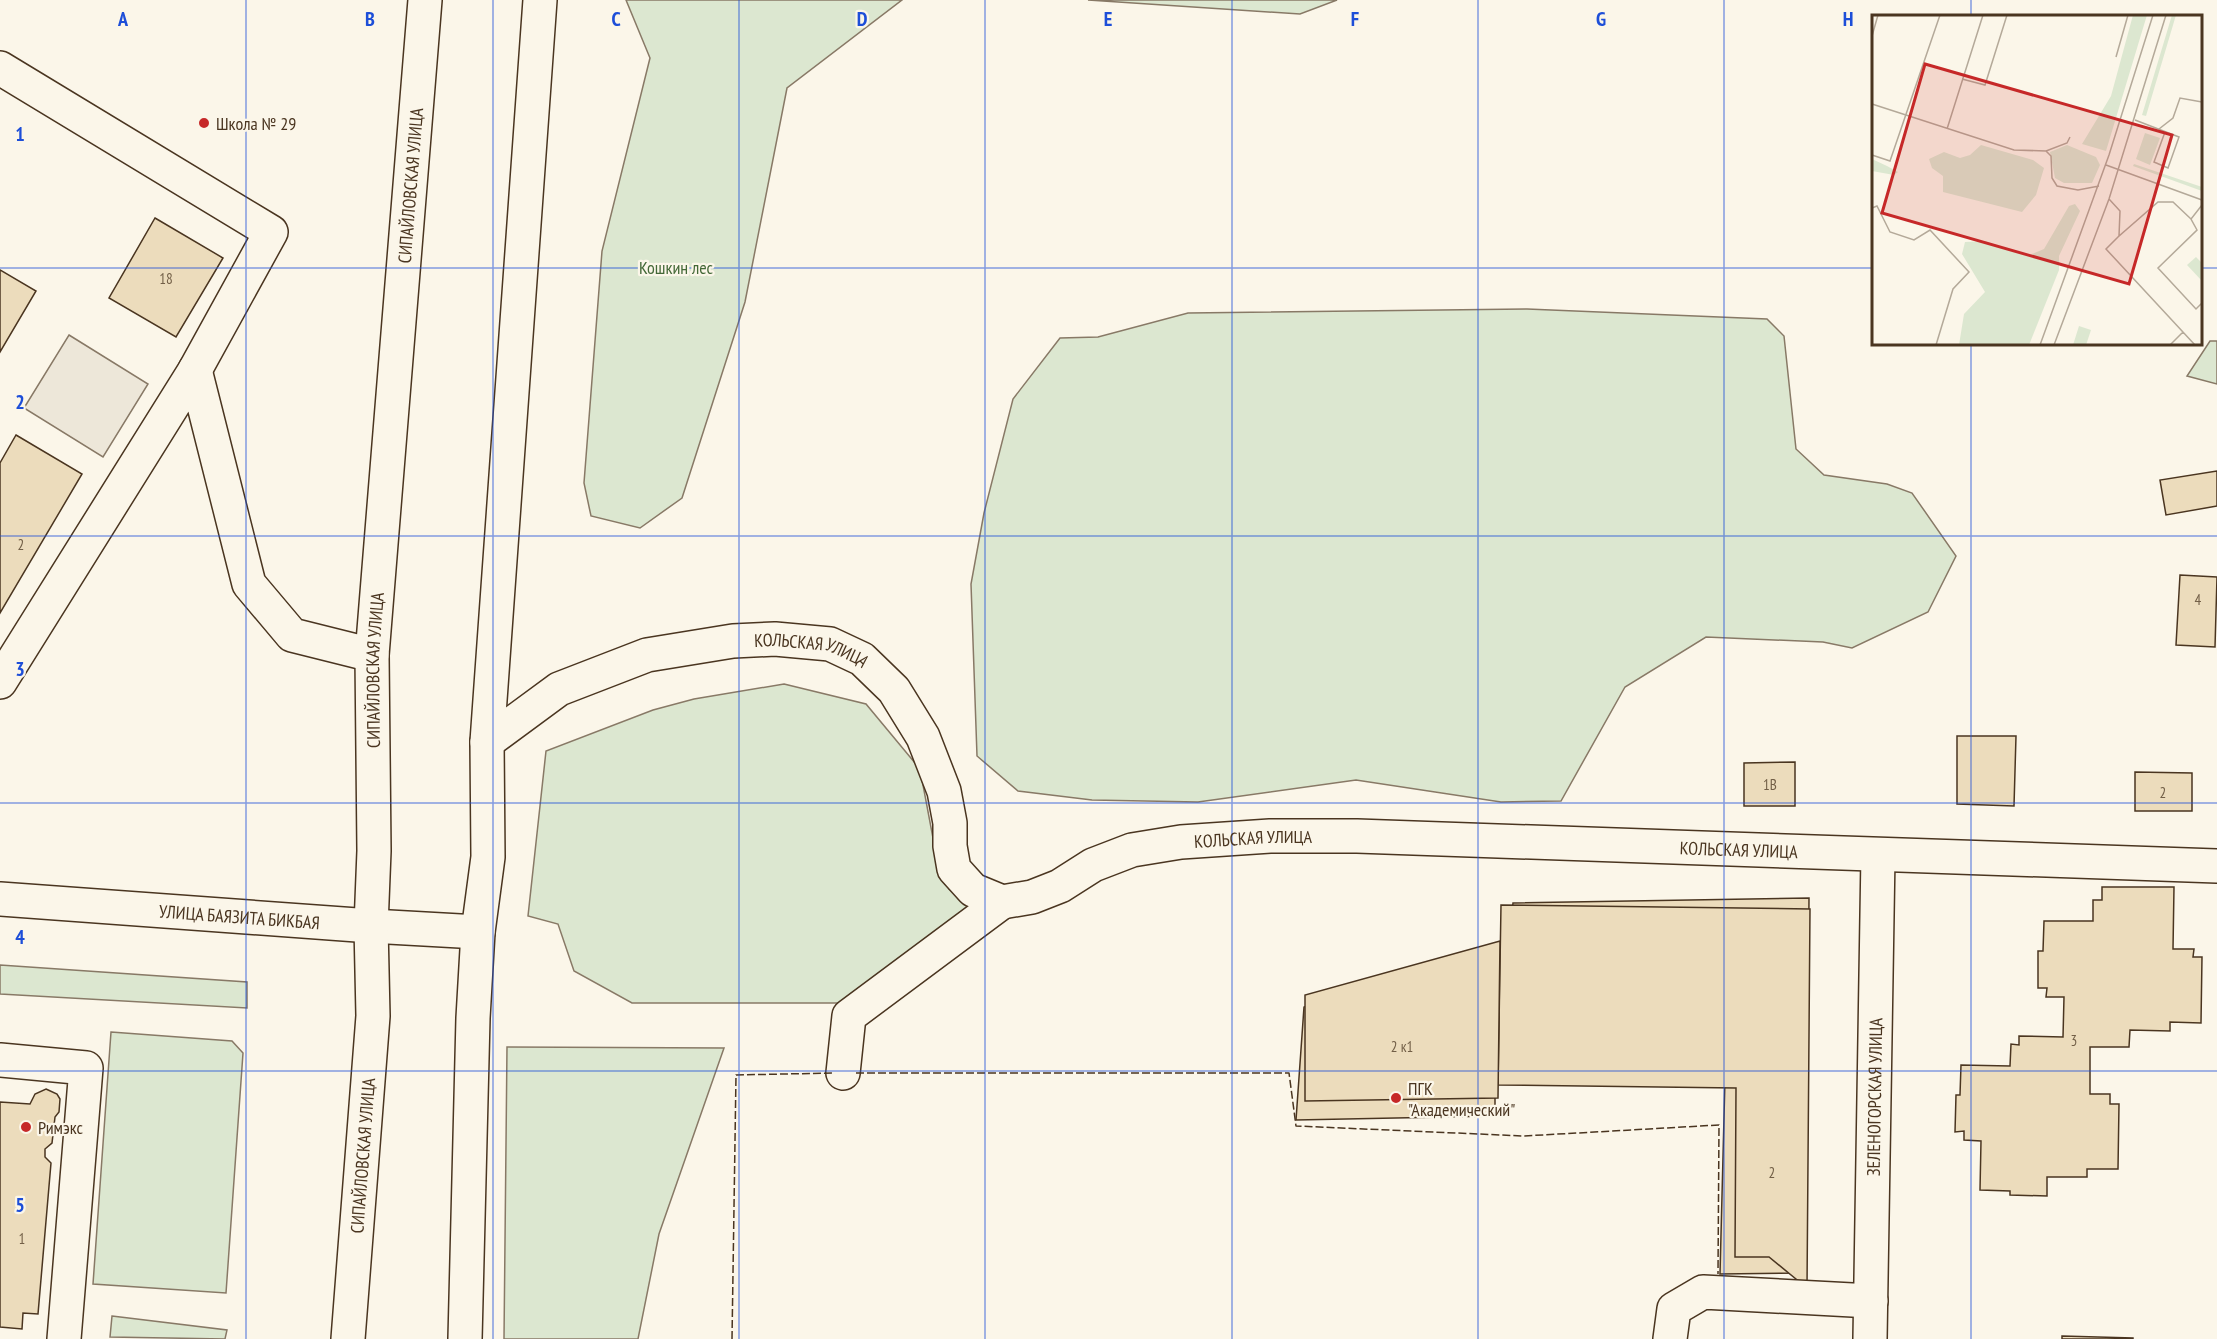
<svg xmlns="http://www.w3.org/2000/svg" width="2217" height="1339" font-family="'PT Sans Narrow',sans-serif">
  <rect width="100%" height="100%" fill="#fbf6e9"/>
  <g fill="#dce7d0" stroke="#887966" stroke-width="1.5">
    <path d="M626,0H902L787,88L745,302L682,498L640,528L591,516L584,483L602,251L650,58Z"/>
    <path d="M1088,0H1337L1300,14Z"/>
    <path d="M1527,309L1767,319L1784,336L1796,449L1824,475L1887,484L1912,493L1956,556L1928,612L1852,648L1823,642L1706,637L1625,687L1561,801L1501,802L1356,780L1198,802L1092,800L1018,791L977,756L971,584L984,513L1013,399L1060,338L1098,337L1188,313Z"/>
    <path d="M2210,341H2217V384L2187,376Z"/>
    <path d="M784,684L866,704L920,769L936,854L949,889L972,907L843,1003H632L574,971L558,924L528,916L546,751L653,710L694,699Z"/>
    <path d="M0,965L247,982V1008L0,994Z"/>
    <path d="M111,1032L232,1041L243,1053L226,1293L93,1284Z"/>
    <path d="M507,1047L724,1048L659,1234L638,1339H504Z"/>
    <path d="M112,1316L227,1330L225,1339L110,1337Z"/>
  </g>
  <path fill="#ede7d9" stroke="#887966" stroke-width="1.5" d="M69,335L148,384L103,457L24,408Z"/>
  <g fill="#ecdcbc" stroke="#4a3520" stroke-width="1.5">
    <path d="M155,218L223,258L176,337L109,298Z"/>
    <path d="M0,270L36,291L0,352Z"/>
    <path d="M16,435L82,474L0,613V463Z"/>
    <path d="M2217,471V506L2166,515L2160,480Z"/>
    <path d="M2180,575L2217,577L2215,647L2176,645Z"/>
    <path d="M1957,736H2016L2014,806L1957,804Z"/>
    <path d="M1795,762V806H1744V763Z"/>
    <path d="M2135,772L2192,773V811H2135Z"/>
    <path d="M2102,887H2174L2173,949H2194L2193,957H2202L2201,1023L2170,1022V1031L2130,1030L2129,1047H2090V1094H2110V1104H2119L2118,1169H2087V1177H2047V1196L2010,1195V1191L1980,1190L1981,1141L1964,1140V1131L1955,1132L1956,1095H1960L1961,1065L2010,1066L2011,1044L2019,1045V1036L2063,1037L2064,997H2046L2047,988H2038V951H2043L2044,921H2093V900H2102Z"/>
    <path d="M1809,898L1806,1273L1720,1274L1725,1078L1495,1081V1116L1296,1120L1304,1007L1508,947L1513,903Z"/>
    <path d="M1501,905L1810,909L1807,1288L1769,1257H1735L1736,1088L1498,1085Z"/>
    <path d="M1500,941L1498,1098L1305,1101V995Z"/>
    <path d="M46,1089L57,1094L60,1099L59,1112L55,1117L52,1143L45,1149V1157L51,1163L38,1314L23,1313L22,1329L0,1327V1102L30,1104L35,1094Z"/>
    <path d="M2062,1336L2133,1338V1339H2062Z"/>
  </g>
  <g fill="none" stroke-linecap="round" stroke-linejoin="round">
    <g stroke="#4a3520" stroke-width="36">
      <g id="minor">
        <path d="M0,68L271,232L195,370"/>
        <path d="M0,682L195,370L249,584L292,635L372,655"/>
        <path id="s1" d="M487,742L559,689L647,655L733,641L775,639L830,644L862,659L894,690L923,737L944,791L950,823V846L954,869L973,890L1002,902L1032,897L1060,886L1093,865L1132,850L1181,842L1270,836H1357L2217,866"/>
        <path d="M0,1060L86,1068L64,1339"/>
        <path d="M843,1073L849,1016L1002,902"/>
        <path d="M1670,1339L1674,1309L1703,1292L1871,1301"/>
        <path id="s2" d="M1870,1339L1878,855"/>
      </g>
    </g>
    <g stroke="#4a3520" stroke-width="36">
      <g id="major">
        <path id="s3" d="M0,899L371,926L478,932"/>
        <path id="s4" d="M348,1339L373,1016L371,926L374,851L372,655L425,0"/>
        <path d="M465,1339L473,1018L478,932L488,857L487,742L540,0"/>
      </g>
    </g>
    <use href="#minor" stroke="#fbf6e9" stroke-width="33"/>
    <use href="#major" stroke="#fbf6e9" stroke-width="33"/>
    <g stroke="#4a3520" stroke-width="1.5" stroke-dasharray="8 3" stroke-linecap="butt">
      <path d="M856,1073H1289L1296,1126L1524,1136L1719,1125L1718,1274"/>
      <path d="M732,1339L736,1075L832,1073"/>
    </g>
  </g>
  <path fill="none" stroke="#1d4ed8" stroke-width="1.5" stroke-opacity="0.55" d="M246,0V1339M493,0V1339M739,0V1339M985,0V1339M1232,0V1339M1478,0V1339M1724,0V1339M1971,0V16M0,268H1874M2200,268H2217M1971,344V1339M0,536H2217M0,803H2217M0,1071H2217"/>
  <g fill="#c62828" stroke="#fbf6e9" stroke-width="2">
    <circle cx="204" cy="123" r="6"/>
    <circle cx="1396" cy="1098" r="6"/>
    <circle cx="26" cy="1127" r="6"/>
  </g>
  <g text-anchor="middle" dominant-baseline="central" stroke-width="4.5" stroke-linejoin="round" paint-order="stroke">
    <g font-size="15" fill="#725f47">
      <text x="166" y="278">18</text>
      <text x="21" y="544">2</text>
      <text x="2198" y="599">4</text>
      <text x="1770" y="784">1В</text>
      <text x="2163" y="792">2</text>
      <text x="2074" y="1040">3</text>
      <text x="1402" y="1046">2 к1</text>
      <text x="1772" y="1172">2</text>
      <text x="22" y="1238">1</text>
    </g>
    <g font-size="18" fill="#4a3520" stroke="#fbf6e9" text-anchor="start">
      <text x="216" y="123">Школа № 29</text>
      <text x="1408" y="1088">ПГК<tspan x="1408" dy="21">"Академический"</tspan></text>
      <text x="38" y="1127">Римэкс</text>
    </g>
    <g font-size="18" fill="#4a3520" stroke="#fbf6e9">
      <text stroke="none"><textPath href="#s4" startOffset="1156">СИПАЙЛОВСКАЯ УЛИЦА</textPath></text>
      <text stroke="none"><textPath href="#s1" startOffset="351">КОЛЬСКАЯ УЛИЦА</textPath></text>
      <text stroke="none"><textPath href="#s4" startOffset="670">СИПАЙЛОВСКАЯ УЛИЦА</textPath></text>
      <text stroke="none"><textPath href="#s1" startOffset="963">КОЛЬСКАЯ УЛИЦА</textPath></text>
      <text stroke="none"><textPath href="#s1" startOffset="1449">КОЛЬСКАЯ УЛИЦА</textPath></text>
      <text stroke="none"><textPath href="#s3" startOffset="240">УЛИЦА БАЯЗИТА БИКБАЯ</textPath></text>
      <text stroke="none"><textPath href="#s2" startOffset="242">ЗЕЛЕНОГОРСКАЯ УЛИЦА</textPath></text>
      <text stroke="none"><textPath href="#s4" startOffset="184">СИПАЙЛОВСКАЯ УЛИЦА</textPath></text>
    </g>
    <g font-size="18" fill="#436837" stroke="#fbf6e9">
      <text x="676" y="267">Кошкин лес</text>
    </g>
  </g>
  <g transform="translate(1872 15)">
    <rect width="330" height="330" fill="#fbf6e9"/>
    <path d="M261,0H275L234,136L210,129L239,81ZM300,0H304L274,101L270,100ZM273,118L288,123L278,150L264,144ZM109,130L161,145L172,153L164,180L150,197L71,177V161L60,153L57,144L72,137L88,143L98,140ZM195,130L224,142L228,150L220,168H192L183,163L178,137ZM0,144L15,151L26,157L22,160L0,156ZM262,149L330,172V176L261,151ZM203,189L208,196L187,241V255L157,330H87L92,299L113,277L90,239L93,227L113,226L155,241L172,234L197,191ZM324,242L330,248V266L315,250ZM207,311L219,315L214,330H201Z" fill="#dce7d0"/>
    <path fill="none" stroke="#b4a999" stroke-width="1.5" d="M0,21L6,0M244,42L256,0M90,64L113,70L135,0M0,89L142,135L174,136L179,141L180,163L185,171L206,175L227,171M263,105L307,122L296,153L282,147L293,117M75,114L111,0M287,114L301,103L308,83L330,87M174,136L195,128L198,122M0,140L18,146L68,0M234,150L330,185M237,184L248,196L247,221L286,187H301L319,204M330,190L319,204L325,215L286,253L324,294L330,288M0,193L5,191L18,217L42,225L58,215L97,257L81,274L64,330M247,221L234,234L323,330M168,330L237,140L281,0M182,330L237,184L294,0M298,330L311,317"/>
    <path fill="#c62828" fill-opacity="0.15" stroke="#c62828" stroke-width="3" d="M53,49L300,120L257,269L10,198Z"/>
    <rect width="330" height="330" fill="none" stroke="#4a3520" stroke-width="3"/>
  </g>
  <g font-size="20" text-anchor="middle" font-weight="bold" fill="#1d4ed8" stroke="#fbf6e9" stroke-width="4.5" stroke-linejoin="round" paint-order="stroke">
    <text x="123" y="26">A</text>
    <text x="370" y="26">B</text>
    <text x="616" y="26">C</text>
    <text x="862" y="26">D</text>
    <text x="1108" y="26">E</text>
    <text x="1355" y="26">F</text>
    <text x="1601" y="26">G</text>
    <text x="1848" y="26">H</text>
    <text x="20" y="141">1</text>
    <text x="20" y="409">2</text>
    <text x="20" y="676">3</text>
    <text x="20" y="944">4</text>
    <text x="20" y="1212">5</text>
  </g>
</svg>
